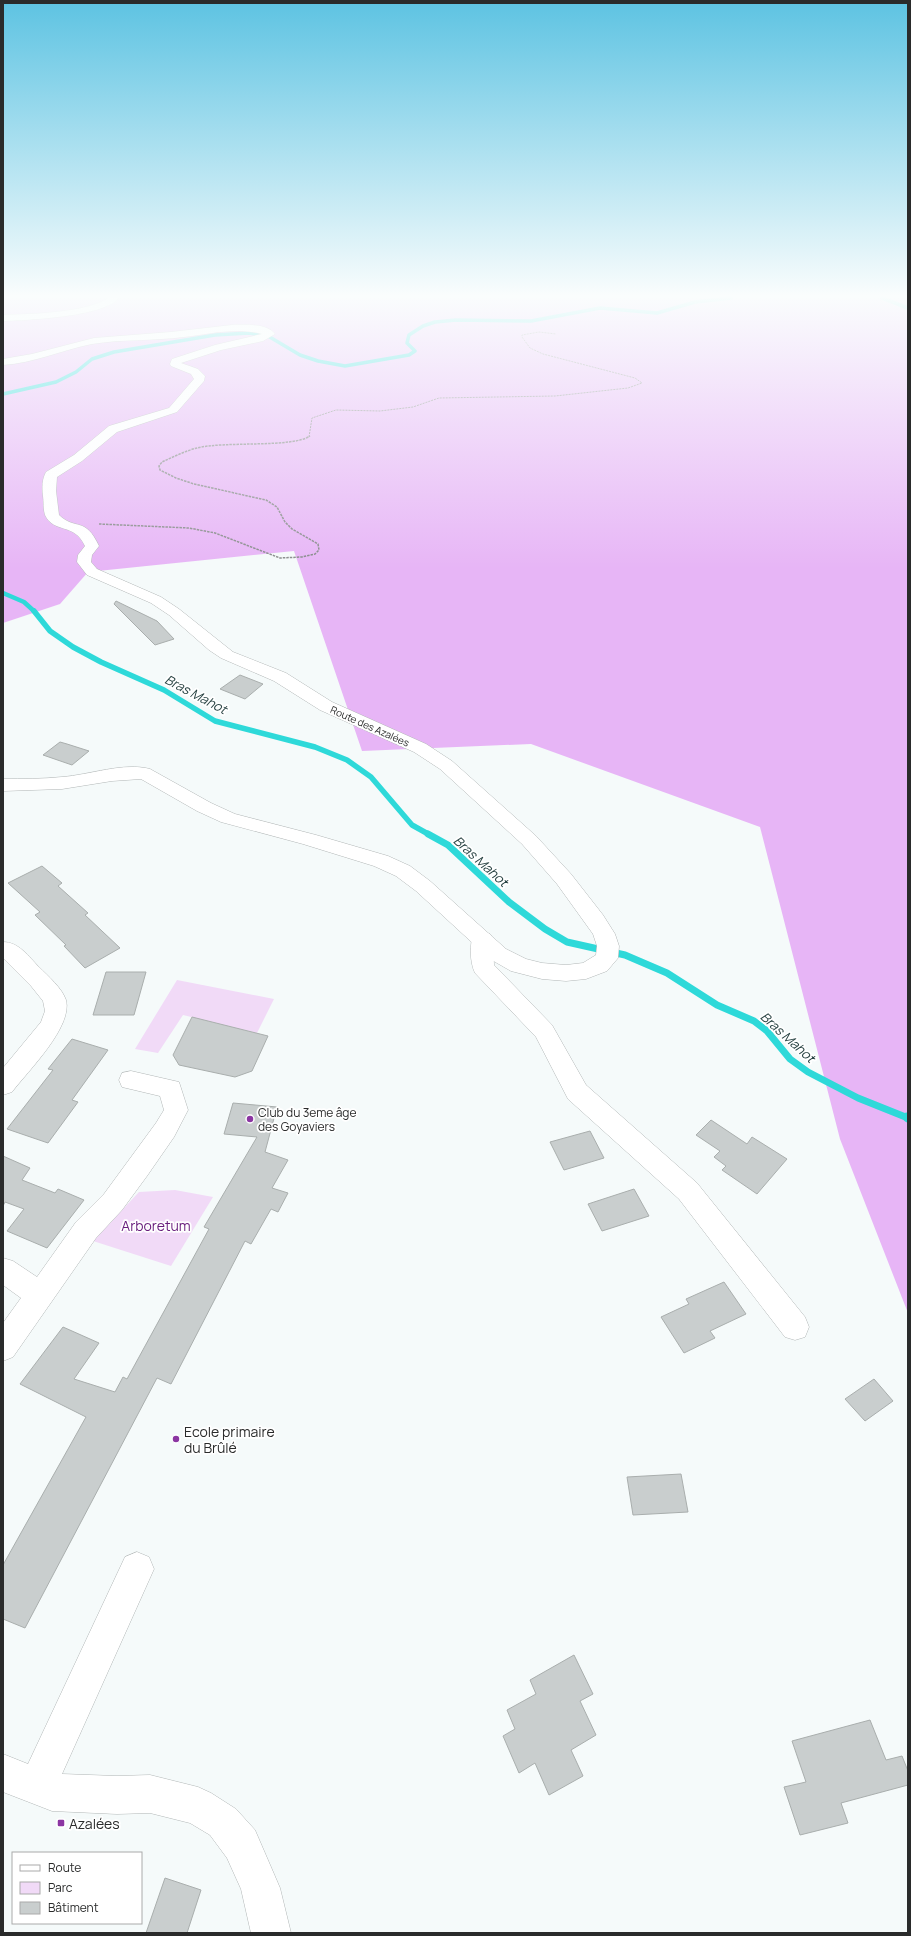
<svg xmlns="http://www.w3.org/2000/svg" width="911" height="1936" font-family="Manrope,sans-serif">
  <rect width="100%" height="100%" fill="#f5fafa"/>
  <g fill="#f1daf7">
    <path d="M177,980L274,999L257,1033L183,1015L158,1053L135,1049Z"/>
    <path d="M175,1190L213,1197L171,1266L93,1241L139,1192Z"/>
  </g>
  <path fill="#e7b5f6" d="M3,298H908V1313L840,1139L760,827L531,744L362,751L294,551L88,572L60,604L3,623Z"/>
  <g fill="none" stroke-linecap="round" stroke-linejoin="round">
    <g stroke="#2ed9d9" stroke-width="3.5">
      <path d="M882,298L908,308"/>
      <path d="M3,394L56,382L76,372L92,359L114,352L215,335L249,333L268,336L300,355L318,361L345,366L409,355L415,351L407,343L409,335L423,326L435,322L456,320L531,321L600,308L657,313L695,302L731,298"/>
    </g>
    <path stroke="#2ed9d9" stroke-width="4.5" d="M3,593L24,602L35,612"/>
    <path stroke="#2ed9d9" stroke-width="5.5" d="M34,611L50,631L73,647L101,662L164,690L215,721L315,747L347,760L371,777L412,825L430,835"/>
    <path stroke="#2ed9d9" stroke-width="7" d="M428,834L448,845L509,902L545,929L567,942L625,955L667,973L717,1005L754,1021L767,1031L790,1059L808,1072L858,1098L908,1118"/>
    <path stroke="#2ed9d9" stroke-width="9" d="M907,1117L908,1118"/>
  </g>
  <g fill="#c9cece" stroke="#a9aead">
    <path d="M116,601L157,621L174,639L155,645L114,604Z"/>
    <path d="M240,675L263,684L245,699L220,689Z"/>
    <path d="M60,742L67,744L89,751L72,765L43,755Z"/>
    <path d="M42,866L62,883L58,886L88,913L85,915L120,948L85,968L64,946L66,945L35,915L40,912L8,883Z"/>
    <path d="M106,972H146L134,1015H93Z"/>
    <path d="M192,1017L268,1036L252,1071L235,1077L179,1065L173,1055Z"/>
    <path d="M72,1039L108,1050L72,1100L78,1102L48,1143L7,1129L53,1070L48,1069Z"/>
    <path d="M233,1103L277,1107L265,1152L288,1160L272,1188L288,1193L278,1212L271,1209L251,1244L245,1241L171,1384L157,1378L25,1628L3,1619V1565L86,1417L20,1384L63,1327L99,1343L74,1379L115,1392L123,1377L127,1379L209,1229L204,1227L257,1137L224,1134Z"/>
    <path d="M711,1120L747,1144L752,1137L787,1159L757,1194L722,1170L726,1166L714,1157L720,1151L696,1135Z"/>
    <path d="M590,1131L604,1158L564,1170L550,1142Z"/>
    <path d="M3,1156L30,1168L22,1180L55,1193L58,1189L84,1200L47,1248L7,1231L24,1209L5,1202L3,1206Z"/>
    <path d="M634,1189L649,1216L602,1231L588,1204Z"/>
    <path d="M724,1282L746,1314L710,1331L715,1338L684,1353L661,1317L689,1304L686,1299Z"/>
    <path d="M874,1379L893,1401L865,1421L845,1399Z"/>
    <path d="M681,1474L688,1512L633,1515L627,1477Z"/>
    <path d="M574,1655L593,1694L580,1701L596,1735L571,1750L583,1776L549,1795L535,1763L519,1773L503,1736L515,1729L507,1710L536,1694L530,1680Z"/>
    <path d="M870,1720L886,1760L902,1756L908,1771V1785L841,1803L848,1823L800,1835L784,1787L806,1782L792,1741Z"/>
    <path d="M165,1878L201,1890L187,1933H146Z"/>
  </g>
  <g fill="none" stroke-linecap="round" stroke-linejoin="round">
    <g stroke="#b2b7b7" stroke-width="1">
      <g id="minor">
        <path d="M482,931L490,934L493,939L494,965L552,1025L586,1085L697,1183L805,1317L809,1327L805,1337L795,1340L785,1337L679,1199L568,1099L536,1037L475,973C470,963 469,943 474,934Z"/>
        <path d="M3,942C19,942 28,956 39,967C48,976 62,988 66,1000C73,1027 28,1071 12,1092L3,1095V1068L41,1022L45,1011L43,1001L31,986L3,958Z"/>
        <path d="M131,1071L179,1082L188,1110L174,1137L147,1176L122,1210L96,1238L13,1357L3,1361V1323L21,1298L3,1285V1258L13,1261L37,1277L76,1222L104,1194L156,1123L164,1110L160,1096L122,1087L119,1080L122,1073Z"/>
        <path d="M137,1552L149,1557L154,1569L62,1774L117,1776L150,1775L198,1787L211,1793L236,1809L255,1830L274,1874L280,1888L291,1933H251L241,1889L227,1858L210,1835L190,1823L150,1813L117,1814L52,1811L3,1792V1754L28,1764L125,1557Z"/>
      </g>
    </g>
    <g stroke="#b2b7b7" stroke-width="1">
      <g id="major">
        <path d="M108,298H119C103,317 28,320 3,321V315C29,314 87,313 108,298Z"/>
        <path d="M232,325C245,325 267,323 275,334L263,341L221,350L181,363L198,369L205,376L204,381L177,412L117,432L82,461L57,477L56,491L59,515C76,531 85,516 99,546L92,555L91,562L97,569L161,597L179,609L233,652L286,673L332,702L426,744L452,761L536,836L571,874L603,915L615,934L619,946L618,958L607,971L586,979L566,981L542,979L511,971L490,959L416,891L396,876L374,866L303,844L221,822L197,811L141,779L112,781L62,789L3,791V779C22,779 42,779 62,777C89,775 124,762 150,769L211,803L235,814L316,835L388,856L410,866L430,881L506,949L526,959L542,963L566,965L583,963L596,955L597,946L593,934L557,884L522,844L440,769L414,752L320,710L274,681L221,658L209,650L169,615L151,603L87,575L77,562L78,555L85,546C74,522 54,534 45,515C43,509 44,502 43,496C42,488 42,479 46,472L74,455L109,426L169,408L194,379L191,374L171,366L170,364L172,359L215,345L262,334C236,327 210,334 184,337C153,341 122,339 92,344C62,350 34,363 3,365V359L32,354L94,338L171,332Z"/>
      </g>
    </g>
    <path stroke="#888b8b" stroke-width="1" stroke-dasharray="2 1" stroke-linecap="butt" d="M309,437L312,418L336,410L380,411L413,407L439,398L555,396L628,388L642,383L635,378L543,354L530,348L522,337V335L539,332L556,334"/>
    <path stroke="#888b8b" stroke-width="1.5" stroke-dasharray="2.5 1" stroke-linecap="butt" d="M99,524L189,528L215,533L280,558L302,557L315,554L319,550L318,544L292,529L285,522L277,507L266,500L194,484L176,478L160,470L159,466L162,462C173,457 185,451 197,448C223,441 293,448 310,436"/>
    <use href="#minor" fill="#fff" fill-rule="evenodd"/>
    <use href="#major" fill="#fff" fill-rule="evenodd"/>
  </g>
  <linearGradient id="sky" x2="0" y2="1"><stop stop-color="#5dc3e2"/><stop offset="0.52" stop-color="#fafdfd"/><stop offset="1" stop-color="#fafdfd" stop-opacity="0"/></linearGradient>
  <rect width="911" height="569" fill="url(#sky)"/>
  <g fill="#8b35a2" stroke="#fff" stroke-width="1.5">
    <circle cx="250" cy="1119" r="4"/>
    <circle cx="176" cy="1439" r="4"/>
    <rect x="57" y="1819" width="8" height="8" rx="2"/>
  </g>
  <g text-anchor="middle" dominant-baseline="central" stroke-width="3.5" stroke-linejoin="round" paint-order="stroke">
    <g font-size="10" fill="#2a2b2b" stroke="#fff">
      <text transform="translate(370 726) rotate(24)">Route des Azalées</text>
    </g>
    <g font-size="12" fill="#2a2b2b" stroke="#fff" text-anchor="start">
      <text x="258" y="1112">Club du 3eme âge<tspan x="258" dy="14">des Goyaviers</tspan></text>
    </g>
    <g font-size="13" font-style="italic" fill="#294343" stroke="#fff">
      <text transform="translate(196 694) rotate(28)">Bras Mahot</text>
      <text transform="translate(481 861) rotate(42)">Bras Mahot</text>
      <text transform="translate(788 1037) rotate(42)">Bras Mahot</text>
    </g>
    <g font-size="14" fill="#681d7c" stroke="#fff">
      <text x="156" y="1225">Arboretum</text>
    </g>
    <g font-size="14" fill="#2a2b2b" stroke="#fff" text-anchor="start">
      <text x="184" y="1431">Ecole primaire<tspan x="184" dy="16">du Brûlé</tspan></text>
      <text x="69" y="1823">Azalées</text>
    </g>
  </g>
  <rect width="911" height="1936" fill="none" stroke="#2a2b2b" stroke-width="8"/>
  <rect x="12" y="1852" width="130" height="72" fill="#ffffff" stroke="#aaaaaa"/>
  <rect x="20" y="1865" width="20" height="6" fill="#ffffff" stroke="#aaaaaa"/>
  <text x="48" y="1872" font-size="12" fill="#2a2b2b">Route</text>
  <rect x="20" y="1882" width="20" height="12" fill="#f1daf7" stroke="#aaaaaa"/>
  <text x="48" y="1892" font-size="12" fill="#2a2b2b">Parc</text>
  <rect x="20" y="1902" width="20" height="12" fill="#c9cece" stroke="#aaaaaa"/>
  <text x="48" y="1912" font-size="12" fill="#2a2b2b">Bâtiment</text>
</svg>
